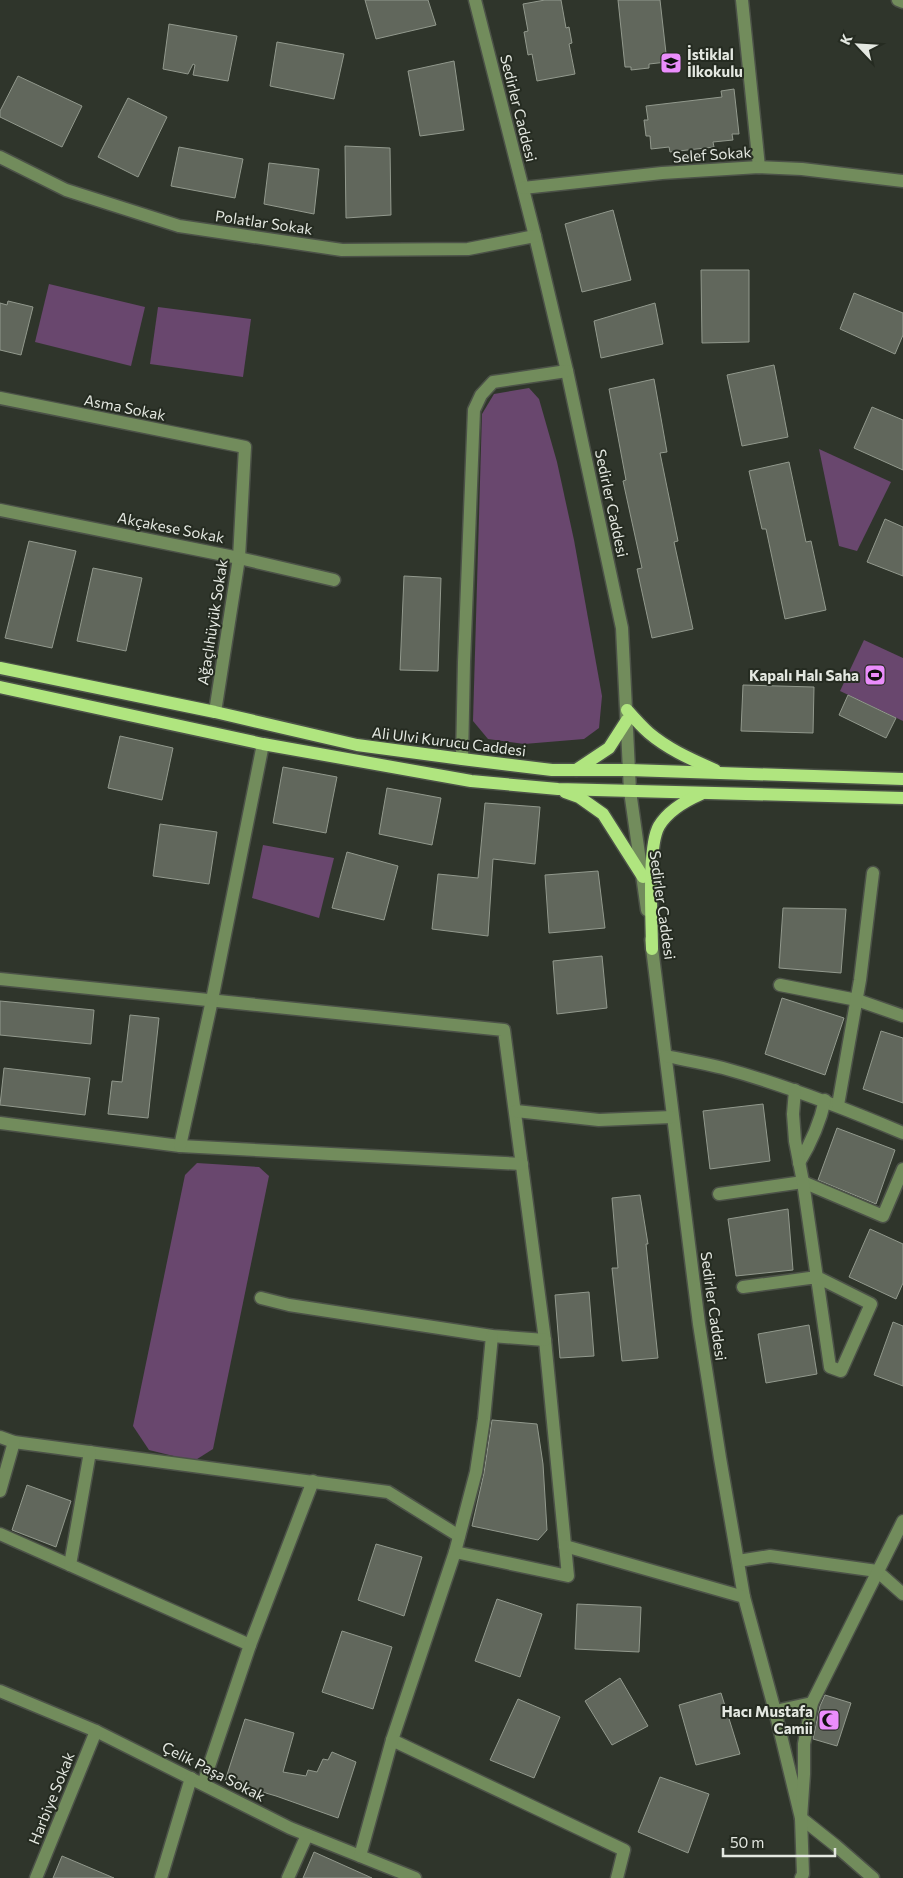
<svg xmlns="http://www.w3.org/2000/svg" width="903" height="1878" font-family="Commissioner,sans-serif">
  <rect width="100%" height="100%" fill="#2f352b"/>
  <g fill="#69476e">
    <path d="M49,284L145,307L131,366L35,342Z"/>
    <path d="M158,307L251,319L243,377L150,364Z"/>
    <path d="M529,388L539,399L557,462L574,540L602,696L599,728L584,739L524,744L488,739L473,721L482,414L494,394Z"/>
    <path d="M819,449L891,482L857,551L839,546Z"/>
    <path d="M864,640L903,658V721L840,691Z"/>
    <path d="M263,845L334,858L319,918L252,898Z"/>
    <path d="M197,1163L259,1167L269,1176L213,1449L194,1461L149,1450L133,1426L185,1175Z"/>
  </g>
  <g fill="#61675c" stroke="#92998d">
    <path d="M365,0H428L436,25L376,39Z"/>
    <path d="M545,0H561L566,28L569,27L572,43L569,44L575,74L537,81L532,54L528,55L524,32L528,31L523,4Z"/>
    <path d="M618,0H660L667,62L649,64V68L631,70V67H625Z"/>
    <path d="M169,24L237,36L228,81L193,75L195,65L193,64L188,74L163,69Z"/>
    <path d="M277,42L344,54L334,99L270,86Z"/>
    <path d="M454,61L464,130L420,136L408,71Z"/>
    <path d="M18,76L82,106L62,147L0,117V111Z"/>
    <path d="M734,89L739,134H732L733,140L713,142L714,147L670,152L669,147L651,149L650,136H646L644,120H648L646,106L722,97L721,91Z"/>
    <path d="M128,98L167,117L138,177L98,157Z"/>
    <path d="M345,146L390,148L391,215L346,218Z"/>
    <path d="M179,147L243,159L235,198L171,186Z"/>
    <path d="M269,163L319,169L314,214L264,204Z"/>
    <path d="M613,210L631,280L582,292L565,224Z"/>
    <path d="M701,270H749V342L702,343Z"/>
    <path d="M854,293L903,313V335L895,354L840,329Z"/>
    <path d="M8,301L33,307L21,355L0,350V303L7,305Z"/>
    <path d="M655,303L663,344L601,358L594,321Z"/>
    <path d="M774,365L788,437L742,446L727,375Z"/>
    <path d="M654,379L667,452L660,453L678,541L674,542L693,629L652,638L637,569L642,568L623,481L626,480L609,389Z"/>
    <path d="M872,407L903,420V470L854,448Z"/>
    <path d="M789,462L806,542L811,541L826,610L785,619L766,529H762L749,471Z"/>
    <path d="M885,519L903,527V576L867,562Z"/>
    <path d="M29,541L76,551L52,648L5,638Z"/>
    <path d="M93,568L142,578L126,651L77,641Z"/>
    <path d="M404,576L441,578L438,671L400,670Z"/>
    <path d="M743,685L814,687L813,733L741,731Z"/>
    <path d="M848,695L896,718L886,738L839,715Z"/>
    <path d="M120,736L173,748L162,800L108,788Z"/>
    <path d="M283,767L337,777L326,833L273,823Z"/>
    <path d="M387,788L441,798L432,845L379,834Z"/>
    <path d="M485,803L540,807L535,864L493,859L488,936L432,929L438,874L478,878Z"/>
    <path d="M160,824L217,832L209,884L153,876Z"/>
    <path d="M347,852L398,866L384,920L332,908Z"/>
    <path d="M598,871L605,928L549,933L545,875Z"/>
    <path d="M783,908L846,909L841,973L779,968Z"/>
    <path d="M602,956L607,1008L557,1014L553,961Z"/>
    <path d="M782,998L844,1018L825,1075L765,1054Z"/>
    <path d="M0,1001L94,1010L91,1044L0,1035Z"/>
    <path d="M130,1015L159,1018L148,1118L108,1114L112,1081L122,1082Z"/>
    <path d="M881,1031L903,1038V1103L863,1089Z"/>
    <path d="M4,1068L90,1078L85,1115L0,1105Z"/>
    <path d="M763,1104L770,1161L710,1169L703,1111Z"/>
    <path d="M837,1128L895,1150L876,1204L818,1180Z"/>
    <path d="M640,1195L648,1244H646L658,1358L622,1361L612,1268H618L612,1198Z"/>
    <path d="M788,1209L793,1270L736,1276L728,1219Z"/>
    <path d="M870,1229L903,1244V1283L896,1299L849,1277Z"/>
    <path d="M589,1292L594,1356L560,1358L555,1295Z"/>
    <path d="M893,1322L903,1326V1386L874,1375Z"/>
    <path d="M809,1325L817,1374L766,1383L758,1334Z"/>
    <path d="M492,1420L537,1424L543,1464L547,1530L538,1540L472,1526L484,1473Z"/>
    <path d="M27,1485L71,1501L56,1547L12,1530Z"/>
    <path d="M376,1544L422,1557L404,1616L358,1600Z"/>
    <path d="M497,1599L542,1614L520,1677L475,1661Z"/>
    <path d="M577,1604L641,1607L639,1652L575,1649Z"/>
    <path d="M342,1631L392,1647L373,1709L322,1692Z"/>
    <path d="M620,1678L648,1726L612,1745L585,1701Z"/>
    <path d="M721,1693L740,1754L696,1765L679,1705Z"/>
    <path d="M825,1695L851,1703L837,1746L813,1739L820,1706Z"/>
    <path d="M518,1699L560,1717L534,1778L490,1760Z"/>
    <path d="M245,1719L294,1733L283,1772L306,1776L308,1770L317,1772L323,1759L328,1760L332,1752L356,1762L338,1818L276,1796L225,1781Z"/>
    <path d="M660,1777L709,1794L688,1853L638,1832Z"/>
    <path d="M314,1852L372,1878H303Z"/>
    <path d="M62,1856L114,1878H53Z"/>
  </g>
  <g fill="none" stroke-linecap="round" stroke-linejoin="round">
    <g stroke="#4c5248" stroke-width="15">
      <g id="minor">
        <path d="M475,0L535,236L567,371L622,628L630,791L647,910"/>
        <path d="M742,0L759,167"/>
        <path d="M898,0L903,2"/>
        <path d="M0,157L66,190L179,226L342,250L468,249L535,236"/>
        <path d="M523,188L662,173L759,167L802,169L903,181"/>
        <path d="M0,398L245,447L239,558L215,712"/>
        <path d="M0,510L239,558L334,580"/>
        <path d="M462,759L464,662L474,410L481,395L493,382L567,371"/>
        <path d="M651,940L699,1324L720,1458L744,1597L775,1711L801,1818"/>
        <path d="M0,979L504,1030L545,1340L568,1576L455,1552"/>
        <path d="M780,985L857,1000L903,1016"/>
        <path d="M666,1056C685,1060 704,1063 723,1068C785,1085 844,1108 903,1133"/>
        <path d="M838,1105L860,980L873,873"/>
        <path d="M516,1111L599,1120L672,1117"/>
        <path d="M0,1123L180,1146L522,1164"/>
        <path d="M180,1146L212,1000L263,744"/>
        <path d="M799,1163C811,1143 820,1123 825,1100"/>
        <path d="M719,1194L803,1182L883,1216L903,1169"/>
        <path d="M743,1287L817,1277L871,1304L841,1371L830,1367L803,1182L795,1141L793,1114L795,1090"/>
        <path d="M261,1298L289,1305L492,1336L545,1340"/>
        <path d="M0,1437L14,1442L388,1492L459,1536"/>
        <path d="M0,1491L14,1442"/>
        <path d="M0,1534L250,1645"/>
        <path d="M565,1546L744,1597"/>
        <path d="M738,1561L770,1556L877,1571L903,1594"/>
        <path d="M70,1565L90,1452"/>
        <path d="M0,1691L96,1731L290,1828L415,1878"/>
        <path d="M775,1711L812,1703"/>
        <path d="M392,1740L624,1850L617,1878"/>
        <path d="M203,1784L250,1645L313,1481"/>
        <path d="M801,1818L835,1845L873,1878"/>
        <path d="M360,1856L392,1740L455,1552L476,1472L484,1419L492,1336"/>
        <path d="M36,1878L96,1731"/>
        <path d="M161,1878L191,1778"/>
        <path d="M288,1878L307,1835"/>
        <path d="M801,1878L803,1874L801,1818L804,1774V1744L812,1703L903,1521"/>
      </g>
    </g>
    <g stroke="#4c5248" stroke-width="15">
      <g id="major">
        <path d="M0,668L215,712L357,745L462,759L552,770H630L903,779"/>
        <path d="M0,687L263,744L471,781L558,789L903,798"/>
        <path d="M627,710C634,718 641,726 649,733C669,750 693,760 715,770"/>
        <path d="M576,770L609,748L627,720"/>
        <path d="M565,792L579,797L603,814L643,877"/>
        <path d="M652,949C652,922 647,847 659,826C668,811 685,801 701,794"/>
      </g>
    </g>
    <use href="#minor" stroke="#728c5c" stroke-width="12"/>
    <use href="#major" stroke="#b0e57f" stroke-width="12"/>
  </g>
  <defs>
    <g id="school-square" transform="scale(1.125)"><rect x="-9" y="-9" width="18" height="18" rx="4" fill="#eb8dfc" stroke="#252b21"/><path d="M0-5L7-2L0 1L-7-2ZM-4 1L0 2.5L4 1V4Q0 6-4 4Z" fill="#111"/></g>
    <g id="stadium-square" transform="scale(1.125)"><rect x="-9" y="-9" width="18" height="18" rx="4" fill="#eb8dfc" stroke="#252b21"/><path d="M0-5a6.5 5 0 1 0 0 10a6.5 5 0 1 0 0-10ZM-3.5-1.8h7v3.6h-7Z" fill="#111"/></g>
    <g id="mosque-square" transform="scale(1.125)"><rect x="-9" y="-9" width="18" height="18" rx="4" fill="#eb8dfc" stroke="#252b21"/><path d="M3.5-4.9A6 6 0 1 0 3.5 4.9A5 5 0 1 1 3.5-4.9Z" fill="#111"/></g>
  </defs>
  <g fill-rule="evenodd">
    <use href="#school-square" x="671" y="63"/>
    <use href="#stadium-square" x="875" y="675"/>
    <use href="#mosque-square" x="829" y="1720"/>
  </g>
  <g text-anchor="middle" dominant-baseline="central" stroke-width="4" stroke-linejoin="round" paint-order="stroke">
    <g font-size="15" font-weight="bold" fill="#e4e8e1" stroke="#252b21" text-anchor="end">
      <text x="687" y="54" text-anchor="start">İstiklal<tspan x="687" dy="17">İlkokulu</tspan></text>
      <text x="859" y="675">Kapalı Halı Saha</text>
      <text x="813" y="1711">Hacı Mustafa<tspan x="813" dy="17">Camii</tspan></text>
    </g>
    <g font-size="15" fill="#e4e8e1" stroke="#252b21">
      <text transform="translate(519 108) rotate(76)">Sedirler Caddesi</text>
      <text transform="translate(712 154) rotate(-4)">Selef Sokak</text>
      <text transform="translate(264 222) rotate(8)">Polatlar Sokak</text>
      <text transform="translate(125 407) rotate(11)">Asma Sokak</text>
      <text transform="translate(612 503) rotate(78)">Sedirler Caddesi</text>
      <text transform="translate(171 527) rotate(11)">Akçakese Sokak</text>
      <text transform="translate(212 622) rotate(-81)">Ağaçlıhüyük Sokak</text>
      <text transform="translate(449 741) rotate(7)">Ali Ulvi Kurucu Caddesi</text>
      <text transform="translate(663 905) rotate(82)">Sedirler Caddesi</text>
      <text transform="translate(714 1306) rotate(82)">Sedirler Caddesi</text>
      <text transform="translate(214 1771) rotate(27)">Çelik Paşa Sokak</text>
      <text transform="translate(51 1798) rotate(-68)">Harbiye Sokak</text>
    </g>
  </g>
  <g transform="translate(858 45) rotate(295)" stroke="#252b21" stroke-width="4" paint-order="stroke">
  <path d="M0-4L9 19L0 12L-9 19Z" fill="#e4e8e1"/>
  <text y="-8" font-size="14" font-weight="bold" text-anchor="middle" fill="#e4e8e1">K</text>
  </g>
  <path d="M723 1848v8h112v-8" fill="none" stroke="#e4e8e1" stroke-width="2.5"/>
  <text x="730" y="1848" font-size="15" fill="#e4e8e1" stroke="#252b21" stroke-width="4" paint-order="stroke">50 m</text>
</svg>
